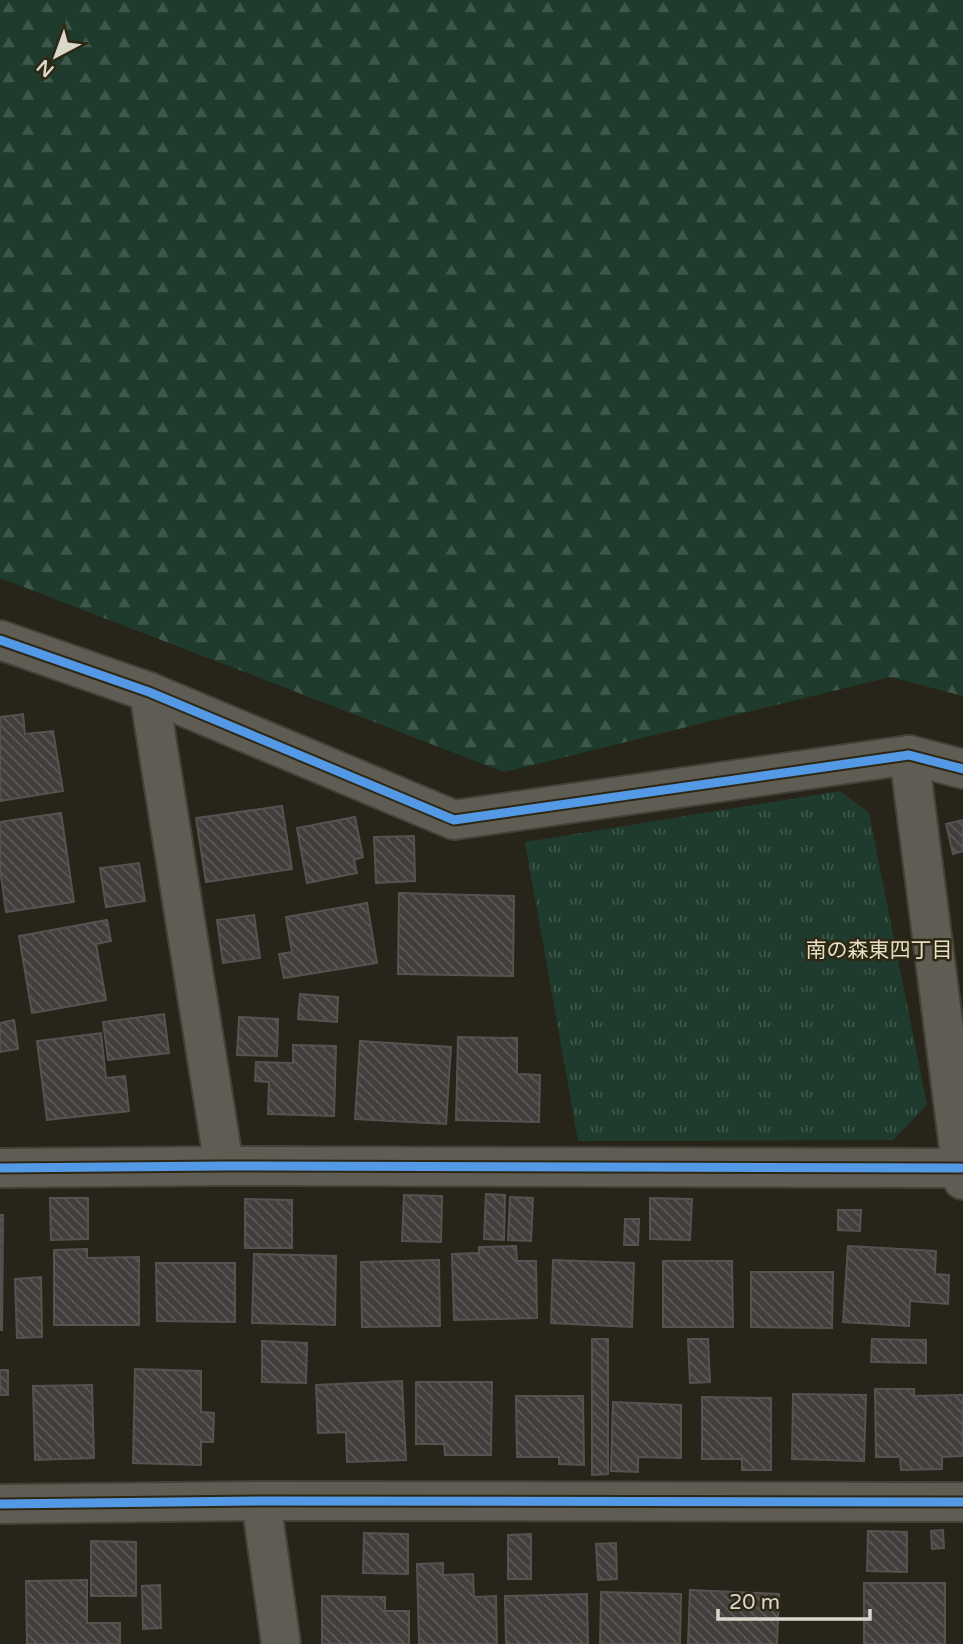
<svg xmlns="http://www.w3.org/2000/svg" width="963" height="1644" font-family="'Varela Round','Noto Sans JP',sans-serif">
  <defs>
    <pattern id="forest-firs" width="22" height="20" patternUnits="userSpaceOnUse" patternTransform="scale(1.75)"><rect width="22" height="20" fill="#1f3b2e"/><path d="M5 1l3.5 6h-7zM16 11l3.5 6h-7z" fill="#3f574b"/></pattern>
    <pattern id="park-tufts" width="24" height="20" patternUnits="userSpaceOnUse" patternTransform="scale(1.75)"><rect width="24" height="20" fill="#1f3b2e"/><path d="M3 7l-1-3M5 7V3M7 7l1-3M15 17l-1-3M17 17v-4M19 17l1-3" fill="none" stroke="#3f574b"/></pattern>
    <pattern id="building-back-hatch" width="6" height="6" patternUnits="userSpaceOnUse" patternTransform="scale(1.75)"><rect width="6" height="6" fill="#423e3c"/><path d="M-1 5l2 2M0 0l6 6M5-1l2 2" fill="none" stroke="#5d5957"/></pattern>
  </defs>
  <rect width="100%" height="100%" fill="#272419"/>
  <path fill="url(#forest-firs)" d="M0,0H963V696L890,677L504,772L0,578Z"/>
  <path fill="url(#park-tufts)" d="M840,791L869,813L927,1105L893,1140L578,1141L525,842Z"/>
  <g fill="url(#building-back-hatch)" stroke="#575251" stroke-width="2">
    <path d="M23,714L25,734L53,731L63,791L0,801V717Z"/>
    <path d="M282,806L292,869L206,882L196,818Z"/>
    <path d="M61,813L74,902L6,912L0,868V822Z"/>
    <path d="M355,817L363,857L354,860L357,873L307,883L297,828Z"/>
    <path d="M963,820V851L953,854L946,824Z"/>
    <path d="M414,836L415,881L376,883L374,837Z"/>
    <path d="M139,863L145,901L106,907L100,868Z"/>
    <path d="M399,893L514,896L513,976L398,974Z"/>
    <path d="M367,903L377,963L284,978L279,954L292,952L286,917Z"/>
    <path d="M254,915L260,958L223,963L217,920Z"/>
    <path d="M107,920L111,941L96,944L106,1000L32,1013L19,936Z"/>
    <path d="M300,994L338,997L337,1022L298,1019Z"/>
    <path d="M164,1014L169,1053L108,1060L103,1022Z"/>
    <path d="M239,1017L278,1019L277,1056L237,1055Z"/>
    <path d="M14,1020L18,1049L0,1052V1023Z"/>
    <path d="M101,1033L106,1078L125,1076L129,1111L47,1120L37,1041Z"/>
    <path d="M458,1037L517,1038V1074L540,1075L539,1122L456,1120Z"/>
    <path d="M360,1041L451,1047L446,1124L355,1119Z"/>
    <path d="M293,1045L336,1046L334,1116L268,1114L269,1082L255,1081L256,1062L293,1063Z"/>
    <path d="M486,1194L505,1195L504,1240L484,1239Z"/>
    <path d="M404,1195L442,1196L441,1242L402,1241Z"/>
    <path d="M510,1197L533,1198L531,1241L508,1240Z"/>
    <path d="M50,1198H88V1239L51,1240Z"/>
    <path d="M650,1198L692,1199L690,1240L650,1239Z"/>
    <path d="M245,1199L292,1200V1248H245Z"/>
    <path d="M838,1210H861L860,1231L838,1230Z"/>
    <path d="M0,1215H3L2,1330H0Z"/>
    <path d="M625,1219H639L638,1245H624Z"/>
    <path d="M516,1246L517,1261H536L537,1318L454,1320L452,1254L479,1253V1247Z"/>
    <path d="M848,1246L936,1251L935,1274L949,1275L948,1304L910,1301L909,1326L843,1322Z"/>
    <path d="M87,1249V1258L139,1257V1325H54V1250Z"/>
    <path d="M254,1254L336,1256L335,1325L252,1323Z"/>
    <path d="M439,1260L440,1326L362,1327L361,1262Z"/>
    <path d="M553,1260L634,1263L632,1327L551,1323Z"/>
    <path d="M663,1261H732L733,1327H663Z"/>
    <path d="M156,1263H235V1322L157,1321Z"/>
    <path d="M751,1272H833L832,1328L751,1327Z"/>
    <path d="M41,1277L42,1337L17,1338L15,1279Z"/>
    <path d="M592,1339H608V1474L592,1475Z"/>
    <path d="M688,1339H708L710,1382L690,1383Z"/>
    <path d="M872,1339L926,1340V1363L871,1362Z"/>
    <path d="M262,1341L307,1343L306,1383L262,1382Z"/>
    <path d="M135,1369L201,1371V1412L214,1413L213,1442H201V1465L133,1463Z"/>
    <rect x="0" y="1370" width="8" height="25"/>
    <path d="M402,1381L406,1460L347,1462L346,1432L318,1433L316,1385Z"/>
    <path d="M416,1382H492L491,1455H445L444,1444H416Z"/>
    <path d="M92,1385L94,1458L35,1460L33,1386Z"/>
    <path d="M875,1389H914V1396L963,1395V1456L942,1457V1469L901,1470L900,1457H876Z"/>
    <path d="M793,1394L866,1395L864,1461L792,1459Z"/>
    <path d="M516,1396H583L584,1465L559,1464V1457H517Z"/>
    <path d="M702,1397L771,1398V1470H742V1459H702Z"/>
    <path d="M613,1402L681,1405V1458L638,1457V1472L611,1471Z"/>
    <path d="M943,1530L944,1548L932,1549L931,1531Z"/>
    <path d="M868,1531L907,1532V1572L867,1571Z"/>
    <path d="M364,1533L408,1534V1574L363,1573Z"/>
    <path d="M531,1534V1579H508V1535Z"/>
    <path d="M91,1541L136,1542V1596H91Z"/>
    <path d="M616,1543L617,1579L598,1580L596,1544Z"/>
    <path d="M443,1563V1575L473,1574L474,1597L496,1596L497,1644H419L417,1564Z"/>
    <path d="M87,1580V1623H120V1644H27L26,1581Z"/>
    <rect x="864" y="1583" width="81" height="61"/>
    <path d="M160,1585L161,1628L143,1629L142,1586Z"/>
    <path d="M690,1590L779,1594L777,1644H688Z"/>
    <path d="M601,1592L681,1594L680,1644H600Z"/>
    <path d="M587,1594L588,1644H506L505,1596Z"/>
    <path d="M322,1596L385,1597V1611H409V1644H322Z"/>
  </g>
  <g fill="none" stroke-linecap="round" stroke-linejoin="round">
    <g stroke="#444138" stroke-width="42">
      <g id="minor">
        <path d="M0,640L149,692L454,820L909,755L963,769"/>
        <path d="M149,692L224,1166"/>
        <path d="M909,755L963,1180"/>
        <path d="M0,1168L224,1166L961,1168"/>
        <path d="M261,1501L281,1644"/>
        <path d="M0,1504L261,1501L963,1502"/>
      </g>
    </g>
    <use href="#minor" stroke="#5f5c54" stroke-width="38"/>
    <g stroke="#2d2713" stroke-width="13">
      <g id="cycleway">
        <path d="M0,640L149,692L454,820L909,755L963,769"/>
        <path d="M0,1168L224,1166L961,1168"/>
        <path d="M0,1504L261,1501L963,1502"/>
      </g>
    </g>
    <use href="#cycleway" stroke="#5399e6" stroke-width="9"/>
  </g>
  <g text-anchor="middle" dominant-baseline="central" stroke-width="5" stroke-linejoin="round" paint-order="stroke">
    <g font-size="21" fill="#e6dfc6" stroke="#2d2713">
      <text x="879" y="950">南の森東四丁目</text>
    </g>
  </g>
  <g transform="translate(56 56) rotate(221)" stroke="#2d2713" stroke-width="5" paint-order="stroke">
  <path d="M0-5L12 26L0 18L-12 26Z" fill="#dbd7cb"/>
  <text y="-10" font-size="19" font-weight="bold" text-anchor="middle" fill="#dbd7cb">N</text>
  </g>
  <path d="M718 1609v10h152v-10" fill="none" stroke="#dbd7cb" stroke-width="3.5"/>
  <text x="729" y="1609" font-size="21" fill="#dbd7cb" stroke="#2d2713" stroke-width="5" paint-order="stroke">20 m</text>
</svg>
